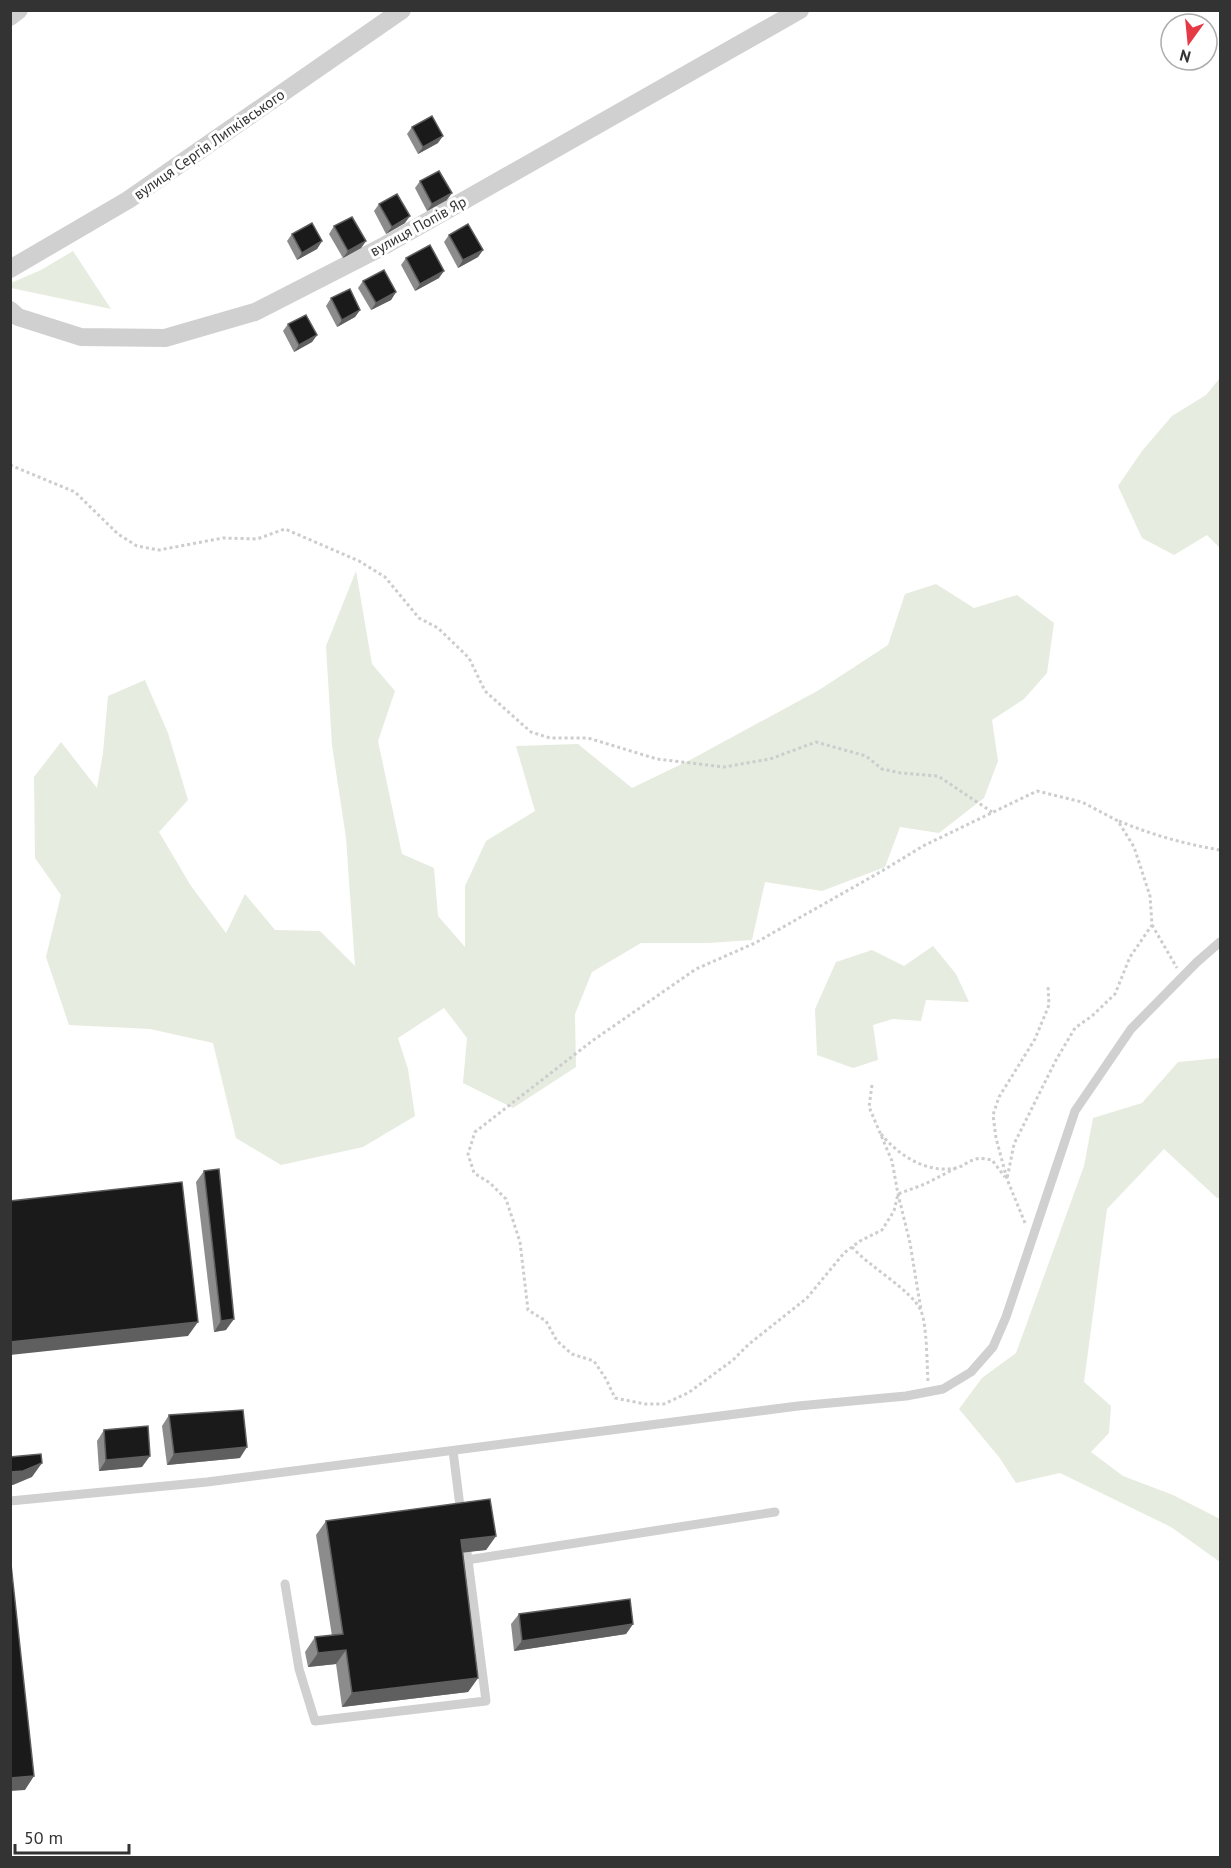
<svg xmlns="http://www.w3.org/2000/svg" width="1231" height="1868" font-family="'PT Sans',sans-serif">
  <rect width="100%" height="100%" fill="#fff"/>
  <g fill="#e6ecdf">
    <path d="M73,251L111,309L11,288V283L41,270Z"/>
    <path d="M1220,378V548L1207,535L1174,555L1142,538L1118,486L1142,451L1172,416L1206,395Z"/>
    <path d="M356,571L372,664L395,691L378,741L402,854L434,868L438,916L465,947V886L486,841L535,811L516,746L578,744L632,788L690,760L819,690L888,645L905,594L936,584L974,608L1017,595L1054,623L1047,673L1024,699L992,720L998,761L984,798L939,833L900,827L885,867L822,891L765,882L752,940L708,943H641L592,972L575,1014L576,1067L513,1108L463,1083L467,1038L444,1008L398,1038L408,1069L415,1116L363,1147L281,1165L236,1138L213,1043L150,1029L69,1025L46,957L61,895L35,858L34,777L61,742L97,788L103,753L108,696L145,680L168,733L188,800L159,832L191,886L226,933L245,894L275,930L320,931L355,966L346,838L332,745L326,646Z"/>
    <path d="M933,946L956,974L969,1002L926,1000L921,1021L893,1019L873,1025L878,1060L853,1068L817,1055L815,1009L836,962L872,950L904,966Z"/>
    <path d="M1220,1058V1198H1217L1164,1149L1107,1209L1084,1382L1111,1406L1109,1433L1091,1452L1123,1476L1173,1495L1220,1519V1562L1171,1527L1060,1473L1016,1483L999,1457L959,1409L982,1378L1016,1353L1084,1166L1093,1118L1142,1103L1178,1062Z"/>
  </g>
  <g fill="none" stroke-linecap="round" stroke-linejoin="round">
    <g stroke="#cdcdcd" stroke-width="3" stroke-dasharray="3 3" stroke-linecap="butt">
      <path d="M10,465L75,492L118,534L137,546L159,550L223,538L257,539L285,529L359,561L385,577L419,618L438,628L469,658L485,691L531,732L550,738H588L657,759L724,767L770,759L816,742L866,756L882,769L901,773L938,776L992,812"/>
      <path d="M1119,821C1152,835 1185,844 1220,850"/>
      <path d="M1152,925L1177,968"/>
      <path d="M872,1085L869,1107L892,1161L898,1194L910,1243L921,1310"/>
      <path d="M881,1134C898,1155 927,1174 956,1168C962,1167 967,1162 973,1160C979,1157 986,1159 992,1160L1005,1177"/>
      <path d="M956,1168L925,1184L898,1194L894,1211L882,1230L860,1241L844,1253L807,1298L749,1344L733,1360L688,1393L664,1404H645L615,1398L606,1379L594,1361L572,1354L557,1341L546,1321L528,1310L520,1242L506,1199L490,1183L474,1173L468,1154L475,1132L592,1041L696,969L755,943L882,871L923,846L1037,791L1082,802L1118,821L1134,847L1150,896L1152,925L1130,957L1115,994L1092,1016L1075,1028L1056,1060L1014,1144L1007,1179"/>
      <path d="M1025,1223L1007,1179L996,1138L993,1115L999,1097L1035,1039L1049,1005L1048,986"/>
      <path d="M852,1247C868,1266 913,1291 921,1311C927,1325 927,1365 928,1382"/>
    </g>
    <g stroke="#d0d0d0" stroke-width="9">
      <path d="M453,1451L461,1514"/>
      <path d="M10,1501L207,1482L798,1406L906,1396L943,1389L971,1372L993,1347L1006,1317L1075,1111L1131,1029L1197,962L1220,942"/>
      <path d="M467,1560L775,1512"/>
      <path d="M285,1584L299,1669L315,1721L486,1701L467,1552"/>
    </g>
    <g stroke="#d0d0d0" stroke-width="18">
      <path d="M10,17L19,10"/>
      <path d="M10,269L128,200L402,10"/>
      <path d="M10,310L18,317L81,337L165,338L255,312L382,247L800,10"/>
    </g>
  </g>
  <g fill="#8c8c8c">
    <path d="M412,127L438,143L418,154L407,134Z"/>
    <path d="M420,181L447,200L427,211L415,188Z"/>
    <path d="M379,204L405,223L386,234L374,211Z"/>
    <path d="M334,226L366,241L361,248L343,258L329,234Z"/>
    <path d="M292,234L322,241L317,249L297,260L287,241Z"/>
    <path d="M449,235L483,250L478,257L458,268L444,242Z"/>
    <path d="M406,258L439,278L415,291L401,265Z"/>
    <path d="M363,281L396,292L391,300L371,310L358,288Z"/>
    <path d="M331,298L360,310L355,317L337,327L326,306Z"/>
    <path d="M288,324L317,335L312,342L294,352L283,331Z"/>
    <path d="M204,1171L226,1330L214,1332L196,1182Z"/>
    <path d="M169,1415L240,1458L167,1465L162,1426Z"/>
    <path d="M104,1430L142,1467L99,1471L97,1441Z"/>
    <path d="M326,1521L496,1536L486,1550L463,1552L478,1678L468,1692L342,1707L336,1664L308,1667L305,1652L315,1637L332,1636L316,1535Z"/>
    <path d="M519,1614L633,1624L626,1634L514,1651L511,1624Z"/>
  </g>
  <g fill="#5f5f5f">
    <path d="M443,136L438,143L418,154L423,147Z"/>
    <path d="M452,193L447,200L427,211L432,204Z"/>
    <path d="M410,216L405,223L386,234L392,227Z"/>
    <path d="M322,241L317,249L297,260L302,253Z"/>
    <path d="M366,241L361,248L343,258L348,251Z"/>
    <path d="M483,250L478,257L458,268L463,260Z"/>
    <path d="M444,271L439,278L415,291L420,284Z"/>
    <path d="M396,292L391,300L371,310L376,303Z"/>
    <path d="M360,310L355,317L337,327L342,320Z"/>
    <path d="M317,335L312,342L294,352L299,345Z"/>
    <path d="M234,1319L226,1330L214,1332L221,1321Z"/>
    <path d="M198,1322L188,1336L10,1355V1342Z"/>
    <path d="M247,1447L240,1458L167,1465L174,1454Z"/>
    <path d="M150,1456L142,1467L99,1471L106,1460Z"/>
    <path d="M42,1463L32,1477L13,1485H10V1472Z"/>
    <path d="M496,1536L486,1550L451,1554L461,1540Z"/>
    <path d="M633,1624L626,1634L514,1651L522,1641Z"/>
    <path d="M346,1650L336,1664L308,1667L318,1653Z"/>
    <path d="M478,1678L468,1692L342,1707L352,1693Z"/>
    <path d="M34,1776L25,1790L10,1791V1778Z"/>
  </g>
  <g fill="#1a1a1a" stroke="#5f5f5f" stroke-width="1.5">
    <path d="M432,116L443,136L423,147L412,127Z"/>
    <path d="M439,171L452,193L432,204L420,181Z"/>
    <path d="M397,194L410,216L392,227L379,204Z"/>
    <path d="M352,217L366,241L348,251L334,226Z"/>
    <path d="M312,223L322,241L302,253L292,234Z"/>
    <path d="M468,224L483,250L463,260L449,235Z"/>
    <path d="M430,245L444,271L420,284L406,258Z"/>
    <path d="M384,270L396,292L376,303L363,281Z"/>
    <path d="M350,289L360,310L342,320L331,298Z"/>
    <path d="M306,315L317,335L299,345L288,324Z"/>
    <path d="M219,1169L234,1319L221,1321L204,1171Z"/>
    <path d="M182,1182L198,1322L10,1342V1201Z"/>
    <path d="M243,1410L247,1447L174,1454L169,1415Z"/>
    <path d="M148,1426L150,1456L106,1460L104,1430Z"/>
    <path d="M41,1454L42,1463L23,1471L10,1472V1457Z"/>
    <path d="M490,1499L496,1536L461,1540L478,1678L352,1693L346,1650L318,1653L315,1637L343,1634L326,1521Z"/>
    <path d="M10,1555L34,1776L10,1778Z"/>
    <path d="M630,1599L633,1624L522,1641L519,1614Z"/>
  </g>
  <g text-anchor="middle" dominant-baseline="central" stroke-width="6" stroke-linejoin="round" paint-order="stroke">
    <g font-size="15" fill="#333" stroke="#fff">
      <text transform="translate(209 144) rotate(-35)">вулиця Сергія Липківського</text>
      <text transform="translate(418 226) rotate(-29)">вулиця Попів Яр</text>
    </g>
  </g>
  <rect width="1231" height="1868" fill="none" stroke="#333333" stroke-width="24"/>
  <g transform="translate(1189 42) rotate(195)"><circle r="28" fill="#ffffff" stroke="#adadad" stroke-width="1.5"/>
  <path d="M0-4.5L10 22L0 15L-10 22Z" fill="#e63946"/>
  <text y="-9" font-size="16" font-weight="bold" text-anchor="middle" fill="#333333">N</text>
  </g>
  <path d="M15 1844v9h114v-9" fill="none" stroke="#333333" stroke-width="3"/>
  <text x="24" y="1844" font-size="18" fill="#333333" stroke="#ffffff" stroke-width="4.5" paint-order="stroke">50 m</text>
</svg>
